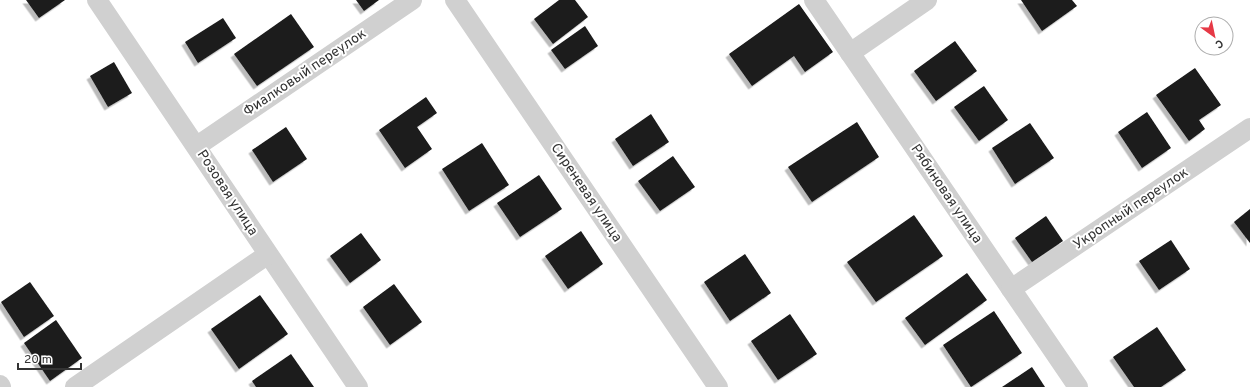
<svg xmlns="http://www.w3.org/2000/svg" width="1250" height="387" font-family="Overpass,sans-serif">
  <defs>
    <filter id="shadow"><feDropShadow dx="-3.5" dy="3.5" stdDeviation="0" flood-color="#0004"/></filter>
  </defs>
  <rect width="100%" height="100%" fill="#fff"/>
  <g fill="#1a1a1a" filter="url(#shadow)">
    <path d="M26,0H65L39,18Z"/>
    <path d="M356,0H379L364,11Z"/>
    <path d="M559,0H575L588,17L553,44L534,19Z"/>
    <path d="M1021,0H1072L1077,6L1042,31Z"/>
    <path d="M799,4L833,52L805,72L794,56L752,86L729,54Z"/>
    <path d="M291,14L314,47L257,86L234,54Z"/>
    <path d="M223,18L236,38L198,63L185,42Z"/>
    <path d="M585,26L598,46L565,69L551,50Z"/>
    <path d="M955,41L977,71L936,101L914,71Z"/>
    <path d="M114,62L132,93L108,107L90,76Z"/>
    <path d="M1195,68L1221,105L1199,120L1205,129L1189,141L1156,95Z"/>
    <path d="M984,86L1008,120L979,141L954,107Z"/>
    <path d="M426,97L437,113L417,127L432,149L405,168L379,130Z"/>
    <path d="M1147,112L1171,148L1142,168L1118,132Z"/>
    <path d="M651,114L669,142L633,166L615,139Z"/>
    <path d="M857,122L879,157L812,202L788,167Z"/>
    <path d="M1030,123L1054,158L1015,184L992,148Z"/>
    <path d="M286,127L307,159L273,182L252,150Z"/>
    <path d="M482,143L509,185L469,211L442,169Z"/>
    <path d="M673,156L695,187L660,211L638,181Z"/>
    <path d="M539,175L562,209L520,237L497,203Z"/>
    <path d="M1250,209V243L1234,222Z"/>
    <path d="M914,215L943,256L876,302L847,262Z"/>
    <path d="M1046,216L1063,241L1032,262L1015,238Z"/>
    <path d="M581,231L603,264L568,289L545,256Z"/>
    <path d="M361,233L381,260L350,283L330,256Z"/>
    <path d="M1171,240L1190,269L1159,290L1139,261Z"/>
    <path d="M745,254L771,293L730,321L704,282Z"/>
    <path d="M967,273L987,300L925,345L905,318Z"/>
    <path d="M30,282L54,316L24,337L1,302Z"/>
    <path d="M394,284L422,322L390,345L363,307Z"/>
    <path d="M260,295L288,334L239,369L211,329Z"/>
    <path d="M994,311L1022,353L971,387L943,345Z"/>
    <path d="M790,314L817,354L778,380L751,341Z"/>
    <path d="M56,320L82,358L50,381L24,343Z"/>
    <path d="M1157,327L1186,370L1161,387H1134L1113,357Z"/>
    <path d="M291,354L314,387H256L252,381Z"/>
    <path d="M1032,367L1045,387H1002Z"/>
  </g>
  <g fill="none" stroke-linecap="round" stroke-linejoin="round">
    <g stroke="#d0d0d0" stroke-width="20">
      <path d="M97,0L358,387"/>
      <path d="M455,0L718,387"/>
      <path d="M814,0L1078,387"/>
      <path d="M850,53L927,0"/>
      <path d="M197,146L412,0"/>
      <path d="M1011,289L1250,128"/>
      <path d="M0,385L1,387"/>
      <path d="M75,387L267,255"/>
    </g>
  </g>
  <g text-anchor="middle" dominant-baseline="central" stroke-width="4" stroke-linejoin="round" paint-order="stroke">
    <g font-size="14" fill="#333" stroke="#fff">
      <text transform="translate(305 73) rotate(-34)">Фиалковый переулок</text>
      <text transform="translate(227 193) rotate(57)">Розовая улица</text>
      <text transform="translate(586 193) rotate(56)">Сиреневая улица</text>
      <text transform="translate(946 194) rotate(56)">Рябиновая улица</text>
      <text transform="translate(1131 209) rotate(-34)">Укропный переулок</text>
    </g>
  </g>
  <g transform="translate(1214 36) rotate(147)"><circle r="19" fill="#ffffff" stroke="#adadad"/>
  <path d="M0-3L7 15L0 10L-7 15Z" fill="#e63946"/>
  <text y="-6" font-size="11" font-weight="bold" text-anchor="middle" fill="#333333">С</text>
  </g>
  <path d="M18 363v6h63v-6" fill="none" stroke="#333333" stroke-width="2"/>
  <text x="24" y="363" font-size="12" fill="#333333" stroke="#ffffff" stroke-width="3" paint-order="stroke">20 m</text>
</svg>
